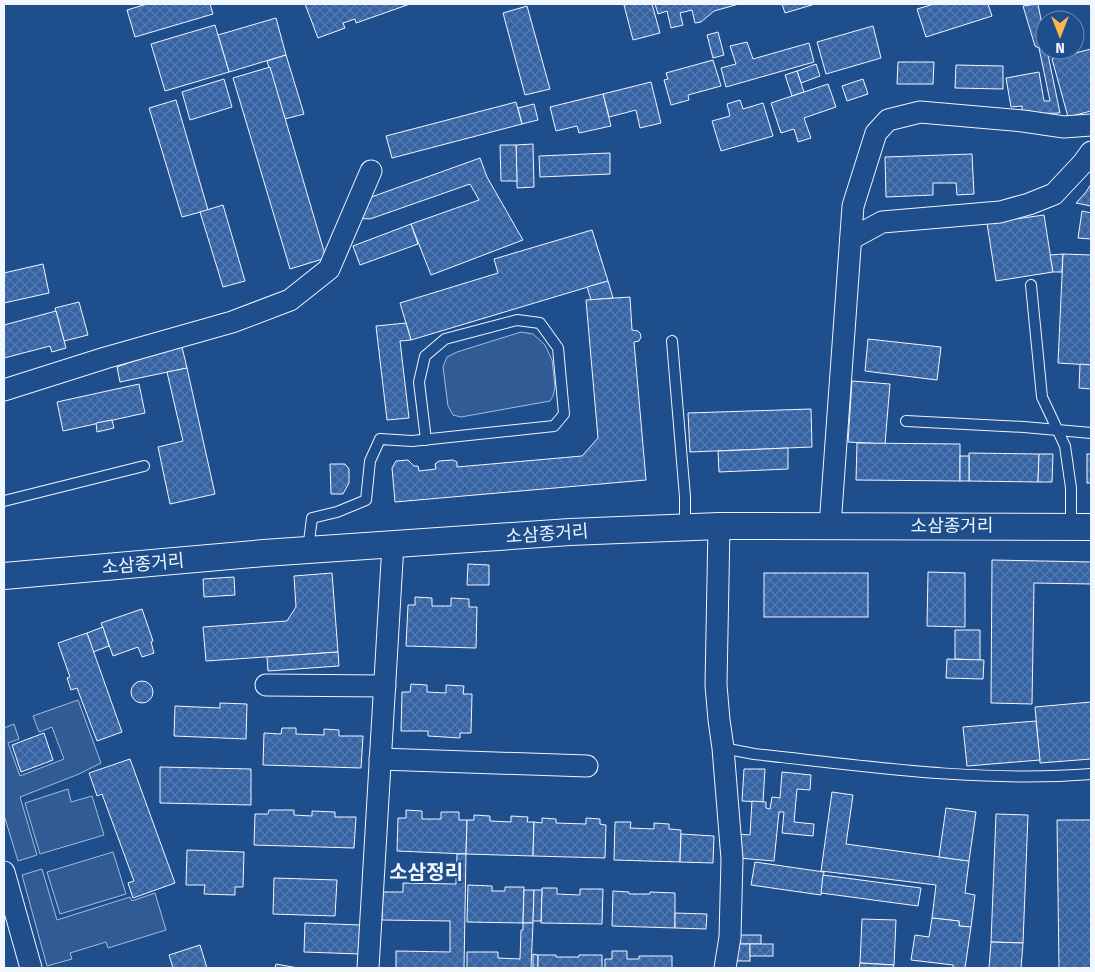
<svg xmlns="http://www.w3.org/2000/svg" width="1095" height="972" font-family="'Fira Sans','Noto Sans KR',sans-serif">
  <defs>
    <pattern id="building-cross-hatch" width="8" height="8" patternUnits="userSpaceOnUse" patternTransform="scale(1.25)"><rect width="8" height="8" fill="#3563a3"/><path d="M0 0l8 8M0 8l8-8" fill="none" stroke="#537ab1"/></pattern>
  </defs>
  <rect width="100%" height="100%" fill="#1f4e8c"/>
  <g fill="#305b95" stroke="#a8bbd7">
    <path d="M521,332L533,334L545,345L552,360L555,387L553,396L550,401L461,417L453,415L448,406L443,367L447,357L457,352Z"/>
    <path d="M78,700L101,763L79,774L20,797L37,855L18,861L4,815V728L14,724L19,739L8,743L20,776L64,759L52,727L39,732L33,716Z"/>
    <path d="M68,789L71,802L92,796L104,835L40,854L25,803Z"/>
    <path d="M113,852L126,894L60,914L47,872Z"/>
    <path d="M42,869L57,920L130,897L132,901L155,893L166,930L108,948L106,942L70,953L72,959L47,966L22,875Z"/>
  </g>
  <g fill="url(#building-cross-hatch)" stroke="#f2f6ff">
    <path d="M147,4H210L213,14L135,37L127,10Z"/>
    <path d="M305,4H410L356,23L355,19L343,23L345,28L318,38Z"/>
    <path d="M630,4H652L660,33L633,40L624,5Z"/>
    <path d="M655,4H739L714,11L701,22L695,23L692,10L680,13L683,25L671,28L667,11L658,14Z"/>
    <path d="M782,4H815L785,13Z"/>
    <path d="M934,4H988L992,16L926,37L917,9Z"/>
    <path d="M1038,4L1045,40V47L1039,48L1035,46L1023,6Z"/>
    <path d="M527,6L550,89L525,95L503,13Z"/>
    <path d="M276,18L286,55L229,72L218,35Z"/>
    <path d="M215,25L229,72L165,91L151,44Z"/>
    <path d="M873,26L881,58L826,74L817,42Z"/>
    <path d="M718,32L724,55L713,58L707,35Z"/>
    <path d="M747,42L753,59L809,43L814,62L726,87L721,68L736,64L730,46Z"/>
    <path d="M1045,47V50H1047L1060,113L1022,114V106L1011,107L1006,78L1039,72L1044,101H1050L1039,48Z"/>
    <path d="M1091,49V74L1090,75L1091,79V111L1068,117L1052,59Z"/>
    <path d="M286,55L304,114L285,119L267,61Z"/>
    <path d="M713,60L721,86L688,95L689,100L671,105L664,80L668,79L666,73Z"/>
    <path d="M898,62H934L933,84H897Z"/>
    <path d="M816,64L820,76L801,83L797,71Z"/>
    <path d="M956,65L1003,66V89L955,88Z"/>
    <path d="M270,67L326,258L290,269L233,78Z"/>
    <path d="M797,71L804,92L792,96L785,75Z"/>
    <path d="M224,79L232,107L190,120L182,92Z"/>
    <path d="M863,79L868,94L847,101L842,86Z"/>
    <path d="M651,82L661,123L640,128L636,110L609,117L603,94Z"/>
    <path d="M828,84L836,107L804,118L811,138L798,142L794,129L781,133L771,103Z"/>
    <path d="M603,94L611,126L579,133L577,126L556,131L550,107Z"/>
    <path d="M176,100L208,210L182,217L149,108Z"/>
    <path d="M740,100L743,109L763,103L773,136L721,151L712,121L730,116L727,104Z"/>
    <path d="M516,102L522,124L392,158L386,136Z"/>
    <path d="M534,104L538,120L522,124L518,108Z"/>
    <path d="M533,144L534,187L517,188L516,145Z"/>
    <path d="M500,145H516L517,181H501Z"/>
    <path d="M610,153V174L540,177L539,156Z"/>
    <path d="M972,154L974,194L957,195L956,183H933V195L886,197L885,157Z"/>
    <path d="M480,158L487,177L523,240L431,275L411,224L479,200L470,184L370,219L354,218L363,200Z"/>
    <path d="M1091,184V206L1076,203L1086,192Z"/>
    <path d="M223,205L245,281L223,287L200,212Z"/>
    <path d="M1082,211L1091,213V239L1078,238Z"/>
    <path d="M1044,215L1053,272L996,281L987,223Z"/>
    <path d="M411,224L418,244L360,265L353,246Z"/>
    <path d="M592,230L608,281L411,340L400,303L498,273L494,259Z"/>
    <path d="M1063,254L1062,272H1053L1050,255Z"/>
    <path d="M1063,254L1091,255V365L1058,363Z"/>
    <path d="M43,264L49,293L4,303V277H5L4,273Z"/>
    <path d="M608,281L613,298L591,300L587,287Z"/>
    <path d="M630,297L632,330L638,331L640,333L641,337L639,341L634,342L646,480L395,502L392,468L396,461L408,460L414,466H418L419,471L436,469L435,464L439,461L453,460L457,462V467L582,456L598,438L586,300Z"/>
    <path d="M79,302L88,335L64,341L55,308Z"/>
    <path d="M56,311L66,348L52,352L50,346L4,358V325Z"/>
    <path d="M406,323L411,340L400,341L409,418L387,420L376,326Z"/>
    <path d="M868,339L941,347L937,380L865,371Z"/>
    <path d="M182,347L187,368L120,382L117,367L162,351Z"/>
    <path d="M1080,364L1091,365V389L1079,388Z"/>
    <path d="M187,368L215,494L170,504L158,447L183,441L167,372Z"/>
    <path d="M852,381L890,384L885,444L848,442Z"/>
    <path d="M139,384L145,413L63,431L57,402Z"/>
    <path d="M811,409L812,447L690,452L688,413Z"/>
    <path d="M112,420L114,428L97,432L96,423Z"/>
    <path d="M857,443L960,444V481L856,480Z"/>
    <path d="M788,448V469L719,472L718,451Z"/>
    <path d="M969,453L1039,454L1038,482L969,481Z"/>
    <path d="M1039,454H1053L1052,482H1038Z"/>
    <rect x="1087" y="454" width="4" height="29"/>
    <rect x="960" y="456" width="9" height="25"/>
    <path d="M330,464H345L349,469V483L343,494H331Z"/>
    <path d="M992,560L1091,562V584L1034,583L1032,704L991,703Z"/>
    <path d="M468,564L489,565V585H467Z"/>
    <path d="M928,572L965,573V627L927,626Z"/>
    <path d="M332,573L338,652L206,661L203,627L287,621L296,607L294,576Z"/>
    <rect x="764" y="573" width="104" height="44"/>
    <path d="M234,577L235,595L204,597L203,579Z"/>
    <path d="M415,597L432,598V606H451V598L469,599V607H477L476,648L406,646L408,605H415Z"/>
    <path d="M142,609L153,641L151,642L154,653L142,657L138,647L113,656L101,623Z"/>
    <path d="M103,627L109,646L93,652L87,633Z"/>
    <path d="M955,630H980V660L955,659Z"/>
    <path d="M87,633L122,732L97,741L77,688L71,690L67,678L70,677L58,643Z"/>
    <path d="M338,652L339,666L268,671L267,657Z"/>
    <path d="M947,659L984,660L983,679L946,678Z"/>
    <circle cx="142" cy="692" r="11"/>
    <path d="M411,684L427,685V692L446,693V685L464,686L463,694H472L471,733H460V738L428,736V731H401L402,692H410Z"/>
    <path d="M1091,702V759L1040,763L1035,707Z"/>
    <path d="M220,703L247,704L246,739L174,736L175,706L220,708Z"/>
    <path d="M1036,721L1040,760L967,766L963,727Z"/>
    <path d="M282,728H296V734L324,735V729L339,730V736H363L361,768L263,765L264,733L281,734Z"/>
    <path d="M44,733L53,760L21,772L12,745Z"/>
    <path d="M130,759L175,883L133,898L128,883L134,881L102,794L97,796L89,773Z"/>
    <path d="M160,767L251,769V805L160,803Z"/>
    <path d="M744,769H765L763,802L742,801Z"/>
    <path d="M782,772L811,775L810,790L797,789L794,822L814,824L813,836L782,833L784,812H779L774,861L738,858L739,834L750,835L752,801L766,802V808L770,809L772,797L780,798Z"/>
    <path d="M832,792L853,795L846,844L969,861L965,893L975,895L971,927L959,926V921L932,918L936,885L821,871Z"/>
    <path d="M946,808L976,812L969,861L939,857Z"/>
    <path d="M269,810H294V815L312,816V811L335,812V817H356L354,848L254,845L255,814H268Z"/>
    <path d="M406,810L422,811V819H441V812H459V820H467L466,854L397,851L398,818H406Z"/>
    <path d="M996,814L1028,815L1023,943L991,942Z"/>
    <path d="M474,815L490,816V821L511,822V816L528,817L527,822H534L533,856L466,854L467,820H474Z"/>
    <path d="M542,818L556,819V823L586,824V818L600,819V824L606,825L605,858L533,856L534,822L542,823Z"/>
    <path d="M1057,820H1091V968H1059Z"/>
    <path d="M615,822H631L630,828L654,829V823L669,824V829L681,830L680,862L614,860Z"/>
    <path d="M681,834L714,836L713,863L680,862Z"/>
    <path d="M187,850L244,852L243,887H235V895L204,894L205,885H186Z"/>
    <path d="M457,854H466L464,968H396V951L450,952V921L382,920L383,892H403V883L456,884Z"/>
    <path d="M755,862L824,872L821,895L751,885Z"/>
    <path d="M823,875L921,888L918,906L821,893Z"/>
    <path d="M274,878L337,880L335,916L273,914Z"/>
    <path d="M468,885L492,886V891H505V887H524L523,923L467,922Z"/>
    <path d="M542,888H557V894L580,895V889H603L602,924L541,923Z"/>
    <path d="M524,890H534L533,923H523Z"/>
    <path d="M534,890H542L541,921H533Z"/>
    <path d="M613,891L629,892V894H650V892L675,893V928L612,926Z"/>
    <path d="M675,913L707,914L706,929L675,928Z"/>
    <path d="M932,918L959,921V926L971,927L965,968H953V965L911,960L915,935L929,937Z"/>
    <path d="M862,919L896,920L894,965L860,963Z"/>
    <path d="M305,923L361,925L360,954L304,952Z"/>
    <path d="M523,923H533L531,968H467V952H498V958L520,959L521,930H523Z"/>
    <rect x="740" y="935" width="21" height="9"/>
    <path d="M991,942L1023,943L1021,968H989Z"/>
    <rect x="736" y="944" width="14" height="17"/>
    <rect x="750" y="944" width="23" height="12"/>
    <path d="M200,945L207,968H173L169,955Z"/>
    <path d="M612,951H627V959H639V956H672V968H605V959H612Z"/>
    <path d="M533,954L538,955V968H533Z"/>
    <path d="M538,955H556V957H579V955H602V968H538Z"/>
    <path d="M860,963L894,965L893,968H859Z"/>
    <path d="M276,964L298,968H275Z"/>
  </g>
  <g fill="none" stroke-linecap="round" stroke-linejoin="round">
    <g stroke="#f2f6ff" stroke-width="12">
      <g id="service">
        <path d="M1031,285L1042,397L1065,446L1071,488V526"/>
        <path d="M672,341L685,497V526"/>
        <path d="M906,421L1024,427L1091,433"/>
        <path d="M4,501L144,466"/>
        <path d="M308,549L312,518L337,512L366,500L370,461L380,439L412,441L554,426L564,414L558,348L540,323L517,320L445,339L425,356L419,382L426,440"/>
        <path d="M723,748L754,754C866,766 979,783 1091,774"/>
      </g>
    </g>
    <g stroke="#f2f6ff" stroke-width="23">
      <g id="minor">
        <path d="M851,239L882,222L1000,212L1029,204L1054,194L1083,163L1091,152"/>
        <path d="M4,390L105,358L232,322L290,300L329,269L371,171"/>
        <path d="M719,526L716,685L719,720L723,748L732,859L730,937L725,968"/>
        <path d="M830,526L853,206L876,133L888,120L920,112L1023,121L1064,127L1091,125"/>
        <path d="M266,685L385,686"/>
        <path d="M380,759L587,766"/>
        <path d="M4,872L31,968"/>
        <path d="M368,968L393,544"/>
      </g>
    </g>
    <g stroke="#f2f6ff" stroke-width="28">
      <path id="tertiary" d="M4,576L264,553L570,532L719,526L1091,527"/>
    </g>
    <use href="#service" stroke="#1f4e8c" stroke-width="10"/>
    <use href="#minor" stroke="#1f4e8c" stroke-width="21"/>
    <use href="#tertiary" stroke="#1f4e8c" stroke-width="26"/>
  </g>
  <g text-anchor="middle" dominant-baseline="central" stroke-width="4" stroke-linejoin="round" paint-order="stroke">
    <g font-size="18" fill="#f2f6ff" stroke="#1f4e8c">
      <text x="952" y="526">소삼종거리</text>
      <text transform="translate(547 534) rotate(-4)">소삼종거리</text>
      <text transform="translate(143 564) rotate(-5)">소삼종거리</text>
    </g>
    <g font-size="20" font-weight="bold" fill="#f2f6ff" stroke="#1f4e8c">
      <text x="426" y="872">소삼정리</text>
    </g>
  </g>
  <rect width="1095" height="972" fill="none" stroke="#f2f6ff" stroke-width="10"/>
  <g transform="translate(1060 35) rotate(180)"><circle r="24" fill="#1f4e8c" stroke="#7391ba"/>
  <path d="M0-4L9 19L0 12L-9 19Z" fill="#ffb74d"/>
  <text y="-8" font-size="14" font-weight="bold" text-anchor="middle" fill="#f2f6ff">N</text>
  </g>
</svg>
